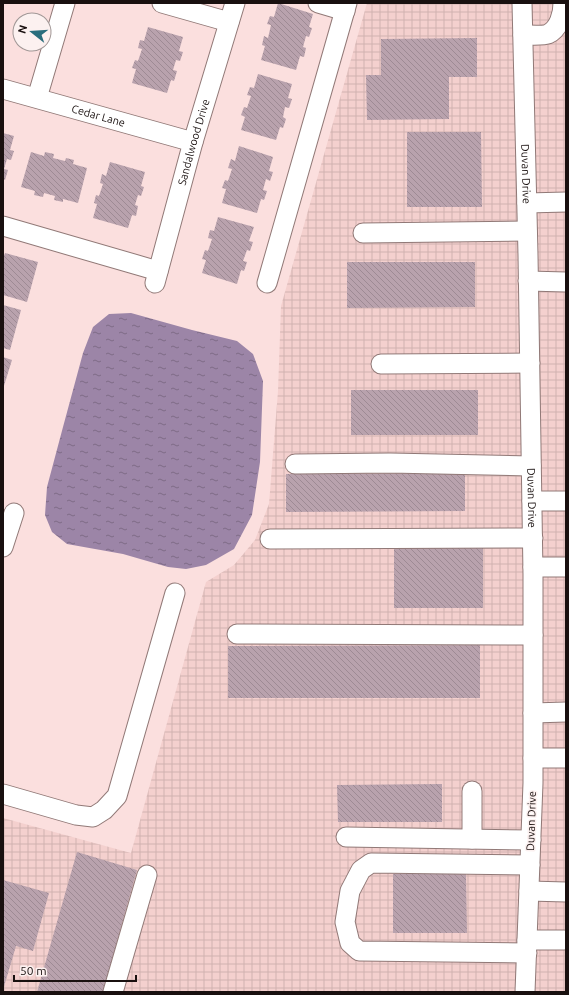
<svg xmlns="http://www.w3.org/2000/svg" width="569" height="995" font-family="Ubuntu,sans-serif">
  <defs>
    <pattern id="industrial-grid" width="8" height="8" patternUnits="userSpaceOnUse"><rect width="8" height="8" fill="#f4d0ce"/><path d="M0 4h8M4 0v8" fill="none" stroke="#d1b2b0"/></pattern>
    <pattern id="water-ripples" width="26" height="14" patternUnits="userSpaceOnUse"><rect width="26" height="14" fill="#9c85a7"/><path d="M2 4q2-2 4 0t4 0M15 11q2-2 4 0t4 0" fill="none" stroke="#7e6b86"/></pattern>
    <pattern id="building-back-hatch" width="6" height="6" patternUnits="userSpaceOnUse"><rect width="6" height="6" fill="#b9a2ad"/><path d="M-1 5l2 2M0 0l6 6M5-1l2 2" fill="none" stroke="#9e8a94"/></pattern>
  </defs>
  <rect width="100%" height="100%" fill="#fbdfde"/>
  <path fill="url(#industrial-grid)" d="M367,3H566V992H3V818L131,853L206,582L234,565L255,540L269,504L278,391L281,306Z"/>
  <path fill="url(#water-ripples)" d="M131,313L192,330L237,341L253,354L263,381L260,462L252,515L234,549L206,565L186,569L168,567L123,554L67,544L52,532L45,515L47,487L63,427L83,353L93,327L109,314Z"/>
  <g fill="url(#building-back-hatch)">
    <path d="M278,3L313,14L309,27L312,28L309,37L306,36L303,47L306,48L304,57L300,56L296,70L261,60L265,46L262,45L264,36L268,38L271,25L267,24L270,16L274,17Z"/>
    <path d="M148,27L183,37L179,51L183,52L180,61L176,60L173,70L177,71L174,81L171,80L167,93L132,83L136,69L132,68L135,60L138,61L142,49L138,48L140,40L144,41Z"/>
    <path d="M477,38V77H449V119L367,120L366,75H381V39Z"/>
    <path d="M258,74L292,84L288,98L292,99L289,108L285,107L283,117L286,119L283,128L280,127L276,140L241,130L245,117L241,115L244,107L247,108L251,96L247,95L250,87L254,88Z"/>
    <path d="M407,132H481L482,207H407Z"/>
    <path d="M3,133L14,136L10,150L14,151L11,160L7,159L4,169L8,170L5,180L3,179Z"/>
    <path d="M239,146L273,157L269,171L273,172L270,181L266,179L263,190L267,191L264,200L261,199L257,213L222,203L226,189L222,188L225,180L228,181L232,169L228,168L231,159L235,161Z"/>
    <path d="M31,152L44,156L45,152L54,154L53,158L65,161L66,158L74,160L73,164L87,168L78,203L63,199V202L54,200L55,196L44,193L43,197L34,195L35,191L21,187Z"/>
    <path d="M110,162L145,172L141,186L144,187L141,196L138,195L135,205L138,206L136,216L132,215L128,228L93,218L97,204L94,203L96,195L99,196L103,184L100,183L102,174L106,176Z"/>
    <path d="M218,217L254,227L249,241L253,242L250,251L247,250L243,261L247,262L244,271L241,270L237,284L202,273L206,260L202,259L205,250L208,251L212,239L208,238L210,230L214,231Z"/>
    <path d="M5,253L38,262L27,302L3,295V258Z"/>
    <path d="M347,262H475V307L347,308Z"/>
    <path d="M3,305L21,310L10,350L3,348Z"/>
    <path d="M3,357L12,360L3,389Z"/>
    <rect x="351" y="390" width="127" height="45"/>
    <path d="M465,473V511L286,512V474Z"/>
    <path d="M483,547V608H394V548Z"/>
    <path d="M480,645V698H228V646Z"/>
    <path d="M442,784V822H338L337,785Z"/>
    <path d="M77,852L137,870L103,992H37Z"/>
    <path d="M466,873L467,933H393V874Z"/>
    <path d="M3,880L49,893L33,951L16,946L3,990Z"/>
  </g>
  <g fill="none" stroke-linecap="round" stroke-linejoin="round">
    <g stroke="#917977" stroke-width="21">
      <g id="minor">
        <path d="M162,3L229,22"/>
        <path d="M318,3L345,11"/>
        <path id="s1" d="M522,3L528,255L533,574V783L525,992"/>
        <path d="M523,35C529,35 543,36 548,34C559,29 563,14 563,3"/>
        <path id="s2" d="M3,89L193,142"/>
        <path d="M37,98L65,3"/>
        <path d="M527,203L566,202"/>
        <path d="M3,226L158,271"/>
        <path d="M363,233L527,231"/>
        <path d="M528,281L566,282"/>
        <path id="s3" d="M155,283L193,142L235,3"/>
        <path d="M267,283L347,3"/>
        <path d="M381,364L530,363"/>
        <path d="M295,464L390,463L531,466"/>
        <path d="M532,501H566"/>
        <path d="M270,539L533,538"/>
        <path d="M3,547L14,513"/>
        <path d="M533,567H566"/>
        <path d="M237,634L533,635"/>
        <path d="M533,713L566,712"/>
        <path d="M533,758H566"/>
        <path d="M472,791V839"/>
        <path d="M3,794L76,815L93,817L104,810L117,796L175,593"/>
        <path d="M346,837L531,840"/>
        <path d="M529,891L566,892"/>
        <path d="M527,940H564"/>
        <path d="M527,953L359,951L350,943L345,922L350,891L361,870L371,863L530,865"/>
        <path d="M113,992L147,875"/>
      </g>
    </g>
    <use href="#minor" stroke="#fff" stroke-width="19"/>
  </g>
  <g text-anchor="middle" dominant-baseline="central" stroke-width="3" stroke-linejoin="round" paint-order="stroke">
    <g font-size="11" fill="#19100f" stroke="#fcf1f0">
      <text stroke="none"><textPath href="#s2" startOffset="99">Cedar Lane</textPath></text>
      <text stroke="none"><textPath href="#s3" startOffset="146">Sandalwood Drive</textPath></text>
      <text stroke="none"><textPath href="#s1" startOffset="171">Duvan Drive</textPath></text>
      <text stroke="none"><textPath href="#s1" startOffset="495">Duvan Drive</textPath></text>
      <text transform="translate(531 821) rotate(-88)">Duvan Drive</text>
    </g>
  </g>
  <rect width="569" height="995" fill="none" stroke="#19100f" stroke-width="8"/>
  <g transform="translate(32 32) rotate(287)"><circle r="19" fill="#fcf1f0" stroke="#a19796"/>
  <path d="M0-3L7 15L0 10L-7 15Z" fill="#296e7d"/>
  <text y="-6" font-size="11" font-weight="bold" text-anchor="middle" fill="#19100f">N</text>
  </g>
  <path d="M14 975v6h122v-6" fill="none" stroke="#19100f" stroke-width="2"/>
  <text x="20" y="975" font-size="12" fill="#19100f" stroke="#fcf1f0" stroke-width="3" paint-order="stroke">50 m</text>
</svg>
